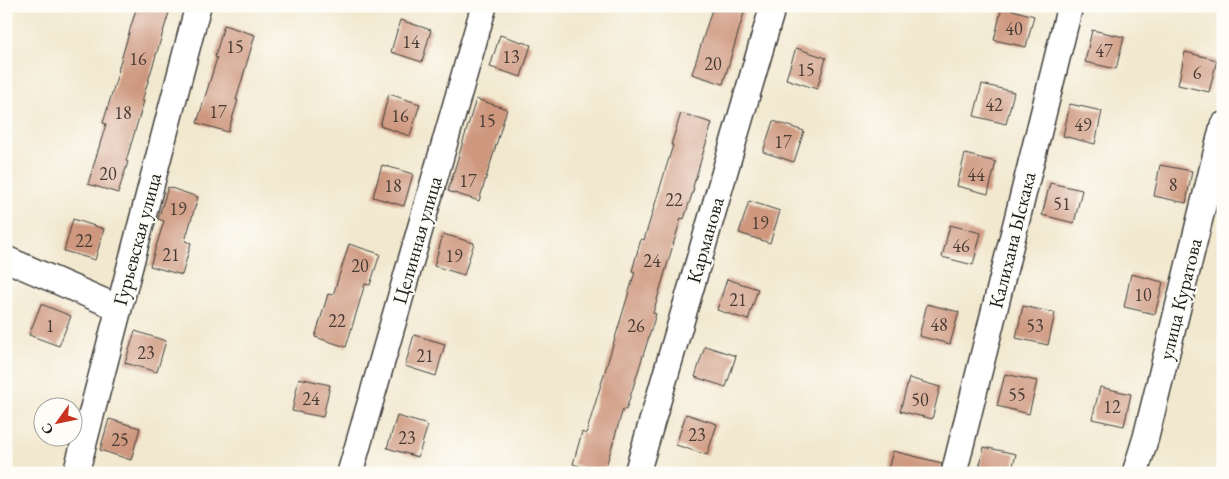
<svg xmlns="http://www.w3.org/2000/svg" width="1229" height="479" font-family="'EB Garamond',serif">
  <rect width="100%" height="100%" fill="#fdfcf7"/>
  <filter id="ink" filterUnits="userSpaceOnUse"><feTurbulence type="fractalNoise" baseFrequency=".02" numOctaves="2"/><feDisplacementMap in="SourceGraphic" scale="10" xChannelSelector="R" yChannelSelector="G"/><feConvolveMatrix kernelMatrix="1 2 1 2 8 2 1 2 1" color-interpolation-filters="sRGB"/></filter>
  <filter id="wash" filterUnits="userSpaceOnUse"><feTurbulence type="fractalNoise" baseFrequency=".0096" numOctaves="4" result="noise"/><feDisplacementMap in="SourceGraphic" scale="20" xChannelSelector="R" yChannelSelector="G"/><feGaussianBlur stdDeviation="1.12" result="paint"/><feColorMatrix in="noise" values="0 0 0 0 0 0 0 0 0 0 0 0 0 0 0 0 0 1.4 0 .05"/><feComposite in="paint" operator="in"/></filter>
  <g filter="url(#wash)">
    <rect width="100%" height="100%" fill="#f2e8cf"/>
    <g id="blocks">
      <g fill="#ce977e">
        <path d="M137,6H171L142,101H144L126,161L128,162L118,193L88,184L106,124L103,123L119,70H118Z"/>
        <path d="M713,6H746L723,84L692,74Z"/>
        <path d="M1002,7L1034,16L1026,47L994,40Z"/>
        <path d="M400,20L431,30L422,62L391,52Z"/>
        <path d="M224,25L255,35L236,100H238L228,132L197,123L217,58L215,57Z"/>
        <path d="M1092,30L1124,37L1116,69L1085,62Z"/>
        <path d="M500,35L531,45L521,77L490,67Z"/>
        <path d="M796,48L826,58L817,89L786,79Z"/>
        <path d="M1185,52L1217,60L1209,92L1178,85Z"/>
        <path d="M982,84L1014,92L1006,124L974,116Z"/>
        <path d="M389,94L420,104L410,136L380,126Z"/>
        <path d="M476,99L507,109L479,201L448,191Z"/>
        <path d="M1070,104L1102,111L1095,144L1063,136Z"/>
        <path d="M681,113L712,123L693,187L694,188L684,219L681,218L653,313L656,314L626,410L623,409L604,473H600L573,464L582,432L586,434L635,272L632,271L641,239L644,240L673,145H671Z"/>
        <path d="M773,121L804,131L794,162L763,152Z"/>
        <path d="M965,154L996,162L988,194L957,186Z"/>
        <path d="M382,165L413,174L404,206L373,197Z"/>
        <path d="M1160,165L1192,171L1186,203L1154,196Z"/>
        <path d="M1050,183L1082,190L1074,223L1042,215Z"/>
        <path d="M168,187L198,197L185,241L191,243L182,275L150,266L164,221L158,219Z"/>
        <path d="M749,201L780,211L770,243L739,233Z"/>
        <path d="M73,219L104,229L95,260L64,251Z"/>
        <path d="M950,225L981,233L973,265L942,257Z"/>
        <path d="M443,234L474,243L464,275L434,266Z"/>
        <path d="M349,244L380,254L370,285L365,284L346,347L315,337L328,294L333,295Z"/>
        <path d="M1131,274L1163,282L1155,314L1124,307Z"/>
        <path d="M727,279L758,289L748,320L717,310Z"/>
        <path d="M41,304L71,316L59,346L29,335Z"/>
        <path d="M927,304L959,312L950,344L919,336Z"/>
        <path d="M1023,306L1055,313L1048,345L1016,338Z"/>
        <path d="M135,331L166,341L157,372L125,363Z"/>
        <path d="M414,335L445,344L436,376L405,366Z"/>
        <path d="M705,346L736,356L726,387L695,377Z"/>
        <path d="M1005,374L1037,381L1029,414L997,406Z"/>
        <path d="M299,378L330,385L323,417L292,411Z"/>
        <path d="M909,378L940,387L932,419L900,411Z"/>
        <path d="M1100,387L1131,394L1124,426L1092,419Z"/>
        <path d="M686,414L717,424L707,455L676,445Z"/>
        <path d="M397,416L428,425L418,457L387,448Z"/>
        <path d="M109,419L140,428L131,460L100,450Z"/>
        <path d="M984,447L1016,454L1011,473H978Z"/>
        <path d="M893,451L942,463L940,473H887Z"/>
      </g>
    </g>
  </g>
  <g filter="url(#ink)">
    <use href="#blocks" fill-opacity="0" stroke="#3c3b37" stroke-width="1"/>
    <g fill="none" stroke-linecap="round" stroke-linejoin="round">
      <g stroke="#3c3b37" stroke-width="28">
        <g id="minor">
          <path d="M6,259L119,308"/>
          <path d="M76,473L198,6"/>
          <path d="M350,473L484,6"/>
          <path d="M637,473L773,6"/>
          <path d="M954,473L1070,6"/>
          <path d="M1135,473L1146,437L1223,125"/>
        </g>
      </g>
      <use href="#minor" stroke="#fff" stroke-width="25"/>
    </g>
  </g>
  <g text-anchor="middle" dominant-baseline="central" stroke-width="4" stroke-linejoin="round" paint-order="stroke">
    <g font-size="18" fill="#483b34">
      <text x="1014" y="28">40</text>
      <text x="411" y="41">14</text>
      <text x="235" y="46">15</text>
      <text x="1104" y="50">47</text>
      <text x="511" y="56">13</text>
      <text x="138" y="58">16</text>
      <text x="713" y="63">20</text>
      <text x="806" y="69">15</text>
      <text x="1197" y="72">6</text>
      <text x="994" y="104">42</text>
      <text x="218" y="111">17</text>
      <text x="123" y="112">18</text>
      <text x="400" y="115">16</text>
      <text x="487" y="120">15</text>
      <text x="1083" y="124">49</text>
      <text x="783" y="141">17</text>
      <text x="108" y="173">20</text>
      <text x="976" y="174">44</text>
      <text x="468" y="180">17</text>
      <text x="1173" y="184">8</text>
      <text x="393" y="185">18</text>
      <text x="674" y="199">22</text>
      <text x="1062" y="203">51</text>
      <text x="178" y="208">19</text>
      <text x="760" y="222">19</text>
      <text x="84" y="240">22</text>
      <text x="961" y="245">46</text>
      <text x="171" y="254">21</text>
      <text x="454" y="255">19</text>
      <text x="652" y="260">24</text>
      <text x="360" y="265">20</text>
      <text x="1143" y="294">10</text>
      <text x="738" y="299">21</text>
      <text x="337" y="320">22</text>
      <text x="939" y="324">48</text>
      <text x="50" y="325">1</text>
      <text x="636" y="325">26</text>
      <text x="1035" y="325">53</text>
      <text x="146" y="352">23</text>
      <text x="425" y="355">21</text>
      <text x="1017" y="394">55</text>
      <text x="311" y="398">24</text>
      <text x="920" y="399">50</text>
      <text x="1112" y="406">12</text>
      <text x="697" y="434">23</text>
      <text x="407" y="437">23</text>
      <text x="120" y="439">25</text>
    </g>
    <g font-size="20" fill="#1c1c1c" stroke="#fdfcf7">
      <text transform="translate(137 239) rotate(-75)">Гурьевская улица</text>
      <text transform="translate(417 240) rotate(-74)">Целинная улица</text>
      <text transform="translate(705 240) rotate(-74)">Карманова</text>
      <text transform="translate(1012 240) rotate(-76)">Калихана Ыскака</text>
      <text transform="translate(1180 299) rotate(-76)">улица Куратова</text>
    </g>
  </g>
  <rect width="1229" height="479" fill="none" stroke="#fdfcf7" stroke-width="25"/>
  <g transform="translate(58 422) rotate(237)"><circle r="24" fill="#fdfcf7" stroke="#a3a29f"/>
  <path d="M0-4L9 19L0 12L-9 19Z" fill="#c8321e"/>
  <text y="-8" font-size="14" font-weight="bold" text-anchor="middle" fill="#1c1c1c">С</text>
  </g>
</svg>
